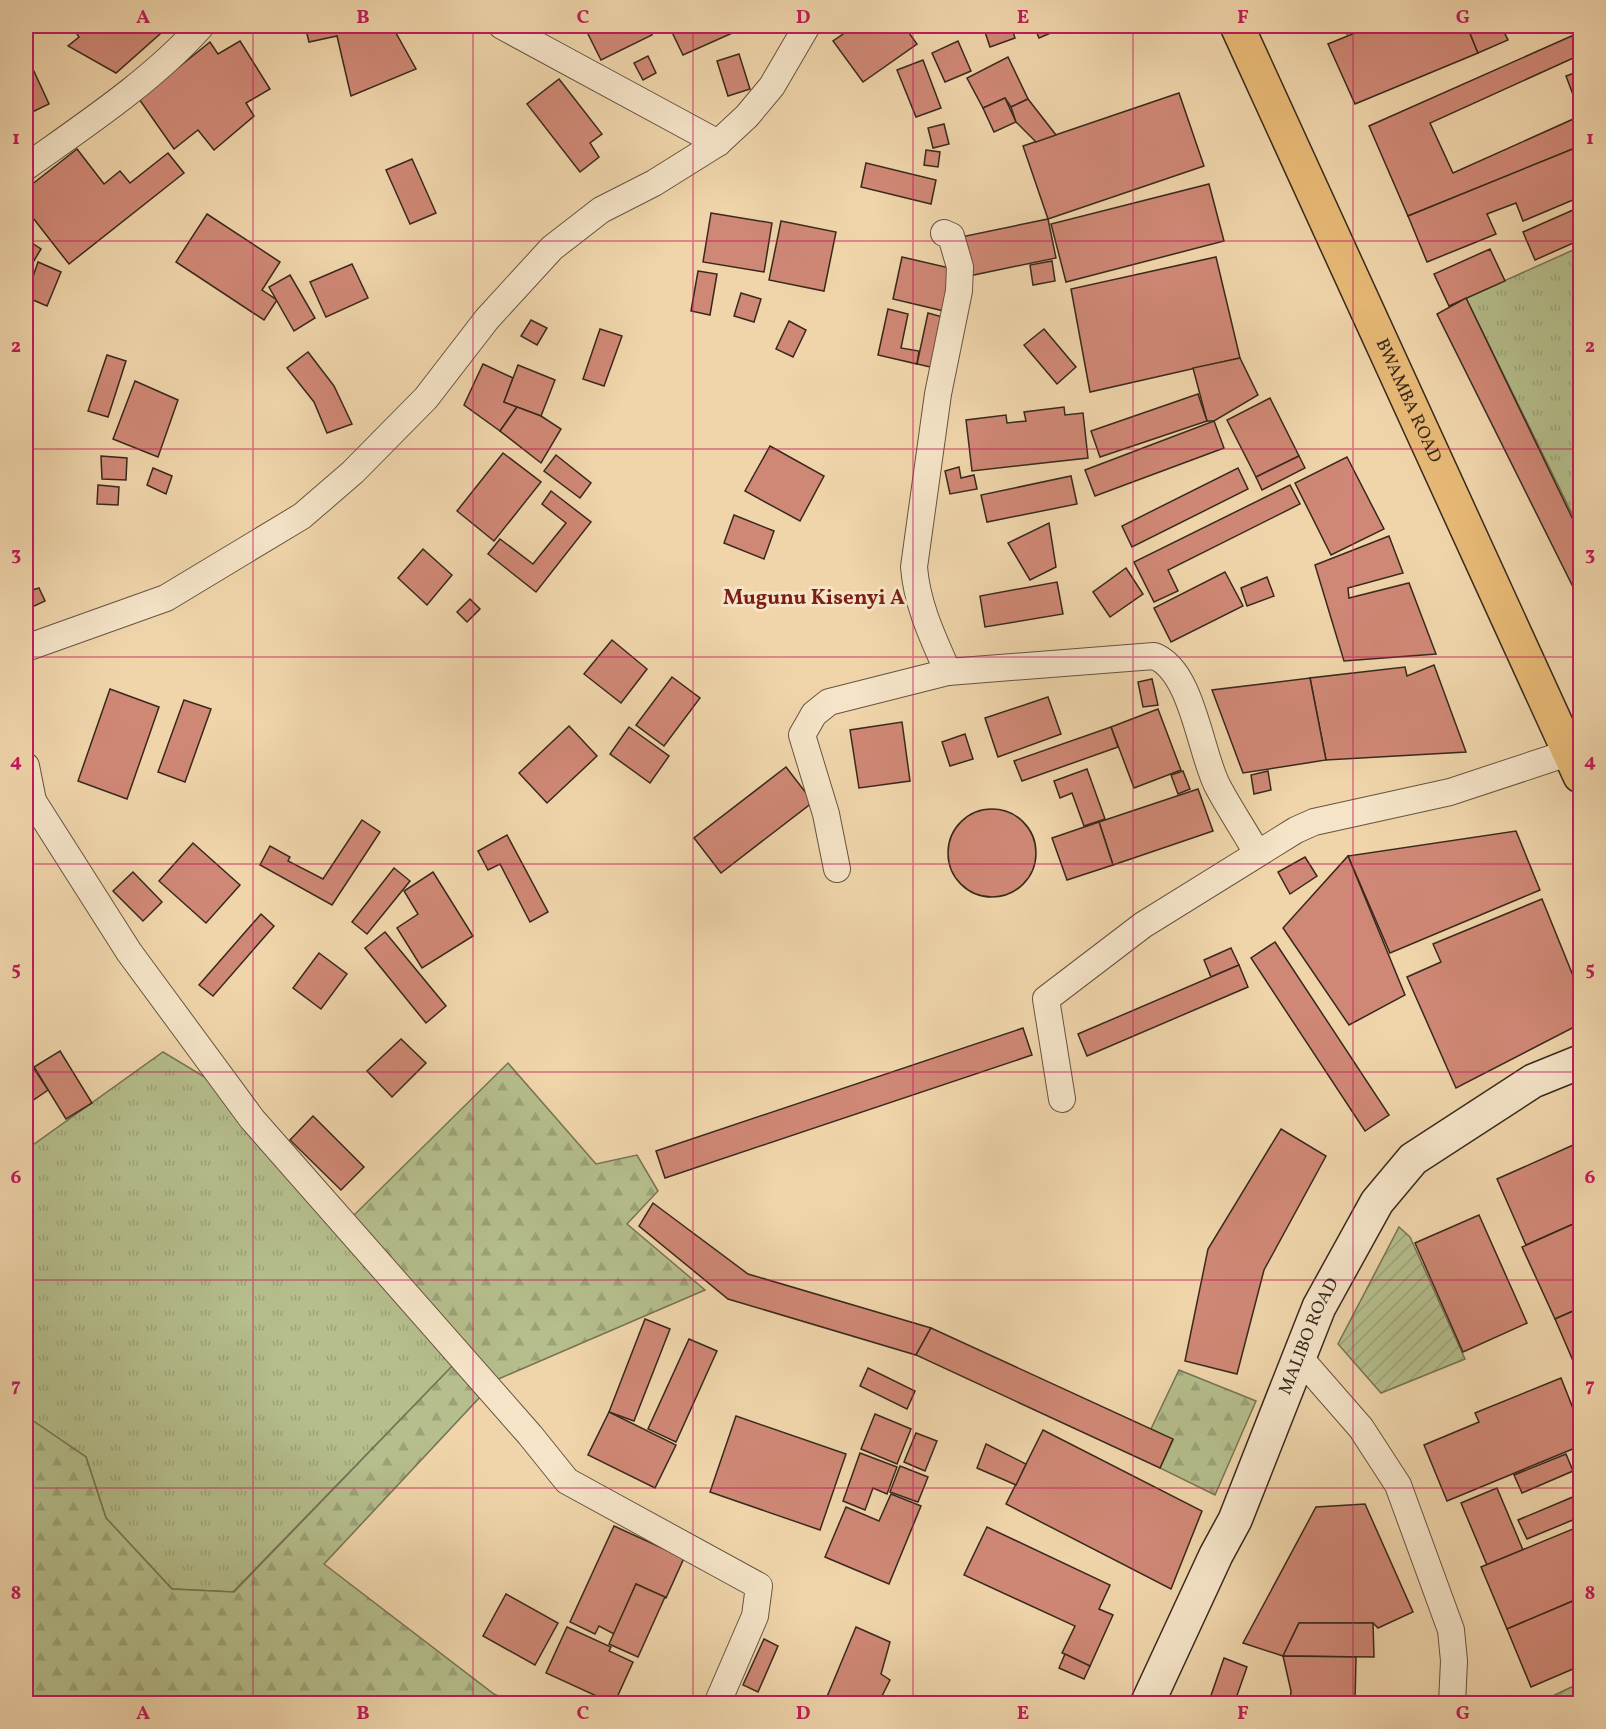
<svg xmlns="http://www.w3.org/2000/svg" width="1606" height="1729" font-family="Vollkorn,serif">
  <defs>
    <pattern id="grass-tufts" width="24" height="20" patternUnits="userSpaceOnUse" patternTransform="scale(1.5)"><rect width="24" height="20" fill="#b5be8c"/><path d="M3 7l-1-3M5 7V3M7 7l1-3M15 17l-1-3M17 17v-4M19 17l1-3" fill="none" stroke="#9ca378"/></pattern>
    <pattern id="forest-firs" width="22" height="20" patternUnits="userSpaceOnUse" patternTransform="scale(1.5)"><rect width="22" height="20" fill="#b5be8c"/><path d="M5 1l3.5 6h-7zM16 11l3.5 6h-7z" fill="#9ca378"/></pattern>
    <pattern id="garden-furrows" width="10" height="10" patternUnits="userSpaceOnUse" patternTransform="scale(1.5)"><rect width="10" height="10" fill="#b5be8c"/><path d="M-1 1l2-2M0 10L10 0M9 11l2-2" fill="none" stroke="#9ca378"/></pattern>
  </defs>
  <rect width="100%" height="100%" fill="#f0d5ab"/>
  <filter id="stains"><feTurbulence type="fractalNoise" baseFrequency=".00333" numOctaves="4"/><feColorMatrix values="0 0 0 0 .2 0 0 0 0 .09 0 0 0 0 .02 0 0 0 .5 -.17"/></filter>
  <radialGradient id="worn" r=".72"><stop offset=".6" stop-color="#630" stop-opacity="0"/><stop offset="1" stop-color="#630" stop-opacity=".3"/></radialGradient>
  <g fill="url(#grass-tufts)" stroke="#767454" stroke-width="1.5">
    <path d="M1580,247V530L1466,298Z"/>
    <path d="M163,1052L213,1082L460,1358L233,1592L172,1589L106,1518L86,1457L28,1418L26,1411V1150Z"/>
  </g>
  <g fill="url(#forest-firs)" stroke="#767454" stroke-width="1.5">
    <path d="M508,1063L596,1164L637,1155L658,1191L627,1224L705,1290L496,1380L324,1564L494,1694L513,1703H26V1416L86,1457L106,1518L172,1589L234,1592L460,1358L345,1224Z"/>
    <path d="M1179,1370L1256,1401L1215,1495L1160,1468L1173,1440L1151,1429Z"/>
  </g>
  <g fill="url(#garden-furrows)" stroke="#767454" stroke-width="1.5">
    <path d="M1399,1227L1410,1237L1465,1359L1381,1393L1338,1344Z"/>
    <path d="M1580,1683V1703H1538Z"/>
  </g>
  <g fill="#d08876" stroke="#38291c" stroke-width="1.5">
    <path d="M77,26H169L116,73L68,46L79,37L73,28Z"/>
    <path d="M305,26H392L416,69L351,96L337,36L309,42Z"/>
    <path d="M584,26H648L652,35L601,60Z"/>
    <path d="M669,26H748L683,55Z"/>
    <path d="M855,26H904L917,44L863,82L833,41Z"/>
    <path d="M983,26H1011L1015,38L990,47Z"/>
    <path d="M1034,26H1067L1039,38Z"/>
    <path d="M1343,26H1365L1347,34Z"/>
    <path d="M1372,26H1467L1478,53L1355,104L1328,44Z"/>
    <path d="M1467,26H1501L1508,40L1478,53Z"/>
    <path d="M1576,34L1580,44V55L1430,123L1453,173L1580,116V146L1408,216L1369,126Z"/>
    <path d="M240,41L270,89L246,103L254,116L214,150L198,130L174,149L139,99L210,42L218,54Z"/>
    <path d="M958,41L971,71L945,82L932,53Z"/>
    <path d="M26,54L49,104L26,115Z"/>
    <path d="M739,54L750,89L728,96L717,61Z"/>
    <path d="M648,56L656,73L643,80L634,63Z"/>
    <path d="M1008,57L1028,99L1011,107L1005,98L983,108L967,78Z"/>
    <path d="M923,60L941,108L916,117L897,70Z"/>
    <path d="M1580,71V107L1578,108L1566,76Z"/>
    <path d="M559,79L602,134L590,143L599,157L580,172L527,104Z"/>
    <path d="M1179,93L1204,166L1048,219L1023,146Z"/>
    <path d="M1005,98L1016,122L994,132L983,108Z"/>
    <path d="M1028,99L1056,135L1036,142L1016,122L1011,107Z"/>
    <path d="M944,124L949,144L933,148L928,128Z"/>
    <path d="M1580,146V197L1523,221L1516,203L1487,214L1496,234L1427,262L1408,216Z"/>
    <path d="M77,149L104,184L120,171L130,183L168,153L184,173L69,264L26,209V189Z"/>
    <path d="M926,150L940,152L938,167L924,165Z"/>
    <path d="M412,159L436,213L410,224L386,170Z"/>
    <path d="M866,163L936,180L931,204L861,187Z"/>
    <path d="M1209,184L1224,241L1066,282L1051,224Z"/>
    <path d="M1573,210L1580,226V240L1535,260L1523,232Z"/>
    <path d="M711,213L772,223L764,272L703,262Z"/>
    <path d="M207,214L280,262L262,290L277,300L264,320L176,262Z"/>
    <path d="M1048,219L1056,258L964,277L956,238Z"/>
    <path d="M781,221L836,232L824,291L769,280Z"/>
    <path d="M26,239L41,249L26,274Z"/>
    <path d="M1490,249L1505,281L1449,306L1434,274Z"/>
    <path d="M902,257L954,269L944,311L893,299Z"/>
    <path d="M1216,257L1240,358L1090,392L1071,289Z"/>
    <path d="M1052,261L1055,281L1033,285L1030,265Z"/>
    <path d="M38,262L61,272L47,306L26,297Z"/>
    <path d="M352,264L368,298L326,317L310,282Z"/>
    <path d="M698,271L717,274L710,315L691,311Z"/>
    <path d="M290,275L315,318L294,331L269,287Z"/>
    <path d="M741,293L761,299L754,322L734,316Z"/>
    <path d="M1466,298L1580,534V601L1437,314Z"/>
    <path d="M888,309L908,314L901,348L919,351L917,364L878,355Z"/>
    <path d="M928,313L946,318L935,368L917,364Z"/>
    <path d="M531,320L547,328L537,345L521,336Z"/>
    <path d="M789,321L806,330L793,357L776,349Z"/>
    <path d="M600,329L622,336L604,386L583,379Z"/>
    <path d="M1044,329L1076,367L1057,384L1024,345Z"/>
    <path d="M308,352L334,386L352,424L327,433L314,402L287,368Z"/>
    <path d="M107,355L126,361L108,417L88,411Z"/>
    <path d="M1240,358L1258,395L1214,421H1207L1193,368Z"/>
    <path d="M483,364L513,378L504,402L517,407L500,431L464,405Z"/>
    <path d="M518,365L555,380L541,416L504,402Z"/>
    <path d="M135,381L178,400L158,457L113,439Z"/>
    <path d="M1198,394L1207,421L1100,457L1091,431Z"/>
    <path d="M1270,398L1299,456L1256,477L1227,420Z"/>
    <path d="M517,407L541,416L561,429L541,463L500,431Z"/>
    <path d="M1064,407L1065,415L1083,413L1088,458L972,471L966,420L1006,415L1007,423L1026,421L1024,412Z"/>
    <path d="M1214,421L1224,448L1095,496L1085,470Z"/>
    <path d="M770,446L824,476L800,521L745,491Z"/>
    <path d="M503,453L541,482L494,541L457,511Z"/>
    <path d="M556,455L591,483L580,498L544,471Z"/>
    <path d="M101,456L127,458L126,480L102,479Z"/>
    <path d="M1299,456L1305,468L1262,490L1256,477Z"/>
    <path d="M1347,457L1384,529L1331,555L1295,483Z"/>
    <path d="M959,467L961,478L974,475L977,489L950,494L945,471Z"/>
    <path d="M153,468L172,476L166,494L147,485Z"/>
    <path d="M1238,468L1248,489L1132,547L1122,526Z"/>
    <path d="M1071,476L1077,504L987,522L981,495Z"/>
    <path d="M98,485L119,487L118,505L97,504Z"/>
    <path d="M1290,485L1300,504L1168,570L1178,591L1154,602L1134,562Z"/>
    <path d="M551,491L591,522L536,592L488,554L500,539L533,564L566,523L542,504Z"/>
    <path d="M734,515L774,531L764,559L724,543Z"/>
    <path d="M1049,523L1056,567L1030,580L1008,543Z"/>
    <path d="M1389,536L1403,573L1348,588L1349,598L1409,583L1436,654L1344,661L1315,565Z"/>
    <path d="M423,549L452,575L427,605L398,578Z"/>
    <path d="M1126,568L1143,594L1110,617L1093,592Z"/>
    <path d="M1225,572L1243,606L1171,642L1154,608Z"/>
    <path d="M1267,577L1274,596L1247,606L1241,588Z"/>
    <path d="M1057,582L1063,614L985,627L980,596Z"/>
    <path d="M39,588L45,601L30,608L26,592Z"/>
    <path d="M470,599L480,609L467,622L457,612Z"/>
    <path d="M612,640L647,669L621,703L584,674Z"/>
    <path d="M1434,665L1466,752L1326,760L1310,678L1405,667L1407,676Z"/>
    <path d="M672,677L700,698L664,746L636,725Z"/>
    <path d="M1310,678L1326,760L1243,773L1212,690Z"/>
    <path d="M1152,679L1158,705L1143,707L1138,682Z"/>
    <path d="M110,689L159,707L127,799L78,781Z"/>
    <path d="M1048,697L1061,734L998,757L985,718Z"/>
    <path d="M184,700L211,709L185,782L158,772Z"/>
    <path d="M1158,709L1181,770L1134,788L1111,727Z"/>
    <path d="M902,722L910,781L859,788L850,730Z"/>
    <path d="M569,726L597,756L547,803L519,773Z"/>
    <path d="M629,727L669,756L650,783L610,754Z"/>
    <path d="M1111,727L1118,747L1022,781L1014,761Z"/>
    <path d="M965,734L973,759L950,766L942,742Z"/>
    <path d="M786,767L813,802L721,873L694,838Z"/>
    <path d="M1087,769L1105,819L1084,826L1072,793L1060,798L1054,781Z"/>
    <path d="M1183,771L1190,789L1178,794L1171,775Z"/>
    <path d="M1268,771L1271,790L1254,794L1251,775Z"/>
    <path d="M1198,789L1213,831L1113,865L1099,822Z"/>
    <circle cx="992" cy="853" r="44"/>
    <path d="M362,820L380,832L332,905L260,865L270,846L290,857L288,861L323,879Z"/>
    <path d="M1099,822L1113,865L1067,880L1052,838Z"/>
    <path d="M1516,831L1540,890L1390,953L1348,856Z"/>
    <path d="M507,835L548,912L530,922L500,864L488,870L478,851Z"/>
    <path d="M193,843L240,885L206,923L159,881Z"/>
    <path d="M1348,856L1405,995L1349,1025L1283,928Z"/>
    <path d="M1305,857L1317,876L1290,894L1278,872Z"/>
    <path d="M394,868L410,881L367,934L352,922Z"/>
    <path d="M133,872L162,902L143,921L113,891Z"/>
    <path d="M433,872L473,936L422,968L397,928L418,914L404,891Z"/>
    <path d="M1542,899L1580,993V1024L1456,1088L1407,977L1441,962L1433,944Z"/>
    <path d="M261,914L274,926L213,996L199,985Z"/>
    <path d="M385,932L446,1006L426,1023L365,948Z"/>
    <path d="M1275,942L1389,1115L1365,1131L1251,958Z"/>
    <path d="M1231,948L1239,965L1211,977L1204,960Z"/>
    <path d="M319,953L347,974L321,1009L293,988Z"/>
    <path d="M1239,965L1248,987L1087,1056L1078,1034Z"/>
    <path d="M1023,1028L1032,1055L665,1178L656,1151Z"/>
    <path d="M401,1039L426,1063L392,1097L367,1071Z"/>
    <path d="M60,1051L92,1103L66,1119L34,1067Z"/>
    <path d="M26,1056L48,1090L26,1105Z"/>
    <path d="M313,1116L364,1167L341,1190L290,1140Z"/>
    <path d="M1281,1129L1326,1156L1264,1270L1237,1374L1185,1361L1208,1249Z"/>
    <path d="M1580,1142V1221L1526,1245L1497,1179Z"/>
    <path d="M653,1203L748,1274L931,1328L916,1355L728,1299L639,1226Z"/>
    <path d="M1479,1215L1527,1323L1463,1352L1415,1243Z"/>
    <path d="M1580,1221V1308L1555,1319L1522,1247Z"/>
    <path d="M1580,1308V1377L1555,1319Z"/>
    <path d="M645,1319L670,1329L634,1421L609,1412Z"/>
    <path d="M931,1328L1173,1439L1160,1468L916,1355Z"/>
    <path d="M689,1339L717,1351L676,1442L648,1429Z"/>
    <path d="M868,1368L915,1391L907,1409L860,1386Z"/>
    <path d="M1561,1378L1580,1426V1446L1447,1501L1424,1445L1479,1422L1475,1413Z"/>
    <path d="M609,1412L676,1445L655,1488L588,1455Z"/>
    <path d="M875,1414L911,1429L897,1464L861,1449Z"/>
    <path d="M736,1416L846,1454L820,1530L710,1492Z"/>
    <path d="M1043,1430L1202,1511L1171,1589L1006,1504Z"/>
    <path d="M916,1433L937,1441L925,1471L904,1462Z"/>
    <path d="M986,1444L1026,1464L1016,1485L977,1468Z"/>
    <path d="M860,1453L897,1467L887,1494L873,1488L865,1510L843,1501Z"/>
    <path d="M1566,1454L1573,1471L1522,1493L1514,1475Z"/>
    <path d="M900,1466L928,1477L918,1502L890,1492Z"/>
    <path d="M1497,1488L1523,1550L1487,1565L1461,1503Z"/>
    <path d="M891,1494L921,1506L889,1584L825,1557L846,1507L879,1521Z"/>
    <path d="M1580,1494V1517L1527,1539L1518,1520Z"/>
    <path d="M1365,1504L1413,1612L1378,1628L1373,1623H1299L1283,1656L1243,1643L1316,1507Z"/>
    <path d="M614,1526L684,1558L666,1598L636,1584L614,1634L599,1626L595,1634L570,1622Z"/>
    <path d="M1580,1526V1598L1507,1629L1481,1567Z"/>
    <path d="M987,1527L1110,1585L1099,1609L1113,1615L1090,1666L1062,1653L1075,1626L964,1575Z"/>
    <path d="M636,1584L665,1597L638,1657L609,1644Z"/>
    <path d="M506,1594L558,1623L535,1665L483,1636Z"/>
    <path d="M1580,1598V1666L1531,1687L1507,1629Z"/>
    <path d="M1299,1623H1373L1374,1657L1283,1656Z"/>
    <path d="M567,1627L611,1647L609,1651L633,1662L614,1704L546,1673Z"/>
    <path d="M856,1627L890,1642L881,1674L890,1680L878,1704H824Z"/>
    <path d="M764,1639L778,1646L758,1692L743,1685Z"/>
    <path d="M1065,1654L1090,1666L1084,1679L1059,1668Z"/>
    <path d="M1283,1656L1356,1657L1355,1704H1290L1291,1691Z"/>
    <path d="M1224,1658L1247,1667L1234,1704H1208Z"/>
  </g>
  <g fill="none" stroke-linecap="round" stroke-linejoin="round">
    <g stroke="#665440" stroke-width="28">
      <g id="street">
        <path d="M502,26L718,143"/>
        <path d="M26,167C85,125 153,80 201,26"/>
        <path d="M944,233L951,236L960,267L959,291L938,394L914,567C917,605 933,638 948,672"/>
        <path d="M26,648L166,598L302,516L353,472L426,398L487,319L552,248L601,210L654,183L718,143L747,116L772,86L807,26"/>
        <path d="M26,766L33,801L26,814"/>
        <path d="M33,801L129,952L252,1119L530,1435L567,1481L759,1586L755,1616L717,1704"/>
        <path d="M837,869L826,814L802,735L814,714L829,702L948,672L1154,656C1192,670 1200,751 1217,785C1229,808 1244,830 1257,853"/>
        <path d="M1062,1099L1046,999L1143,925L1296,830L1314,822L1450,792L1568,753"/>
        <path d="M1299,1357L1361,1428L1398,1485L1451,1630L1454,1661L1452,1704"/>
      </g>
    </g>
    <g stroke="#38291c" stroke-width="36">
      <g id="secondary">
        <path id="s1" d="M1147,1704L1216,1555L1235,1520L1319,1307L1377,1202L1413,1159L1533,1081L1580,1062"/>
      </g>
    </g>
    <g stroke="#38291c" stroke-width="36">
      <g id="primary">
        <path id="s2" d="M1237,26L1580,776"/>
      </g>
    </g>
    <use href="#street" stroke="#f5e4c8" stroke-width="26"/>
    <use href="#secondary" stroke="#f5e4c8" stroke-width="33"/>
    <use href="#primary" stroke="#e8ba76" stroke-width="33"/>
  </g>
  <path fill="none" stroke="#c2185b" stroke-width="1.5" stroke-opacity="0.55" d="M253,26V1704M473,26V1704M693,26V1704M913,26V1704M1133,26V1704M1353,26V1704M26,241H1580M26,449H1580M26,657H1580M26,864H1580M26,1072H1580M26,1280H1580M26,1488H1580"/>
  <g text-anchor="middle" dominant-baseline="central" stroke-width="6" stroke-linejoin="round" paint-order="stroke">
    <g font-size="18" fill="#38291c" stroke="#f5e4c8">
      <text stroke="none"><textPath href="#s2" startOffset="412">BWAMBA ROAD</textPath></text>
      <text stroke="none"><textPath href="#s1" startOffset="402">MALIBO ROAD</textPath></text>
    </g>
    <g font-size="21" font-weight="bold" fill="#7a1f14" stroke="#f5e4c8">
      <text x="814" y="598">Mugunu Kisenyi A</text>
    </g>
  </g>
  <rect width="1606" height="1729" fill="none" stroke="#f0d5ab" stroke-width="66"/>
  <rect x="33" y="33" width="1540" height="1663" fill="none" stroke="#c2185b" stroke-width="2"/>
  <g font-size="20" text-anchor="middle" font-weight="bold" fill="#c2185b">
    <text x="143" y="23">A</text>
    <text x="363" y="23">B</text>
    <text x="583" y="23">C</text>
    <text x="803" y="23">D</text>
    <text x="1023" y="23">E</text>
    <text x="1243" y="23">F</text>
    <text x="1463" y="23">G</text>
    <text x="16" y="144">1</text>
    <text x="1590" y="144">1</text>
    <text x="16" y="352">2</text>
    <text x="1590" y="352">2</text>
    <text x="16" y="560">3</text>
    <text x="1590" y="560">3</text>
    <text x="16" y="767">4</text>
    <text x="1590" y="767">4</text>
    <text x="16" y="975">5</text>
    <text x="1590" y="975">5</text>
    <text x="16" y="1183">6</text>
    <text x="1590" y="1183">6</text>
    <text x="16" y="1391">7</text>
    <text x="1590" y="1391">7</text>
    <text x="16" y="1599">8</text>
    <text x="1590" y="1599">8</text>
    <text x="143" y="1719">A</text>
    <text x="363" y="1719">B</text>
    <text x="583" y="1719">C</text>
    <text x="803" y="1719">D</text>
    <text x="1023" y="1719">E</text>
    <text x="1243" y="1719">F</text>
    <text x="1463" y="1719">G</text>
  </g>
  <rect width="100%" height="100%" filter="url(#stains)"/>
  <rect width="100%" height="100%" fill="url(#worn)"/>
</svg>
